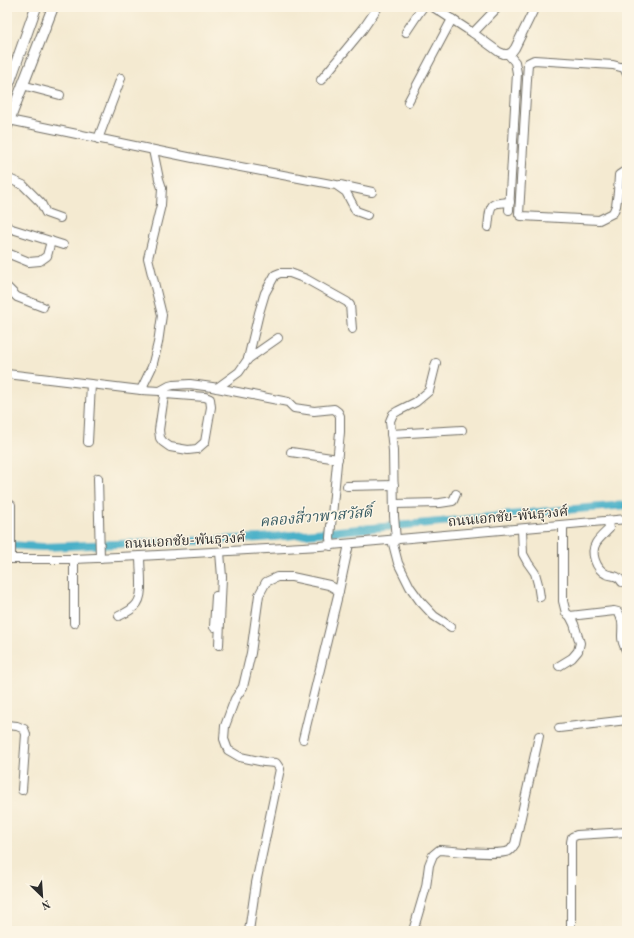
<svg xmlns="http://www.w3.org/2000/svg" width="634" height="938" font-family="'Old Standard TT','Noto Serif Thai',serif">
  <rect width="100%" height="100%" fill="#fcf5e5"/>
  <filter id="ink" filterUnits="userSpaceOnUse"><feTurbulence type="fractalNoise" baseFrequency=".025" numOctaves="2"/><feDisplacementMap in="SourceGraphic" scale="8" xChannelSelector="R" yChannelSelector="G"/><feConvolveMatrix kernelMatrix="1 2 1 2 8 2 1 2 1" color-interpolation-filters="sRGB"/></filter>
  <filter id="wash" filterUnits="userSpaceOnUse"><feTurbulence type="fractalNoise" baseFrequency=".012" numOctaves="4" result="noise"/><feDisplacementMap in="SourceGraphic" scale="16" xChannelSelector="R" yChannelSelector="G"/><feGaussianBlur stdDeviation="0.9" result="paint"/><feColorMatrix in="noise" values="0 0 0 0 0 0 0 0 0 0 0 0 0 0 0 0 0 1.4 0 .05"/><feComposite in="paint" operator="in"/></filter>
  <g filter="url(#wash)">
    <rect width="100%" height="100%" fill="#f4ead1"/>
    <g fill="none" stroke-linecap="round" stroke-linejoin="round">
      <path stroke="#49b0c8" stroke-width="8" d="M7,545L43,547L215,540L260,538L440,522L550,511L627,505"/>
    </g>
  </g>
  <g filter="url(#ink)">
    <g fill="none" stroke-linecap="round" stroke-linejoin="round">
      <g stroke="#716e65" stroke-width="10">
        <g id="minor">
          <path d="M433,7L473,33L499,52L504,54H508L515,62L517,73L509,210"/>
          <path d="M406,32L420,11L423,7"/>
          <path d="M473,33L498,7"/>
          <path d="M508,54L512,52L515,48L535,7"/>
          <path d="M627,74L624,68L613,65L534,60L528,63L519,214L521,216L599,220L613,213L616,206L618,192L619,175L625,171L627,172"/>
          <path d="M321,80L363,29L378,7"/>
          <path d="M22,85L60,95"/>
          <path d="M408,102L452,19"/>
          <path d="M9,120L193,158L336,185L346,192L356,211L367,215"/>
          <path d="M98,139L121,78"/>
          <path d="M7,178L23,185L41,203L46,213L60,218"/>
          <path d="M340,185L372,192"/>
          <path d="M7,226L12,229L63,245"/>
          <path d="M488,227C489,222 489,208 493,205C497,202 505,203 510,202"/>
          <path d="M7,253L29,262L40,261L47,256L51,241"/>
          <path d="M7,287L17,297L43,307"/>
          <path d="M248,359L259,313L265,293L275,275L280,273H290L306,279L347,302L350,305L352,329"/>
          <path d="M7,374L141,390L160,391L169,386L173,385L190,384L212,387L288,402L294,408L314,411L334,409L338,412L340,416V432L331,526L330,538L331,546"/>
          <path d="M217,388L239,372L248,359L278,338"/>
          <path d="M141,390L152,367L158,343L162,315L148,258L161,205L162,188L159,179L153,150"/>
          <path d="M165,394L205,397L210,399L211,407L205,442L197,449L188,450L170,447L163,442L160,438L159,430L165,389"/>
          <path d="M391,434L462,430"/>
          <path d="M88,442L91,384"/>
          <path d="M291,452L338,459"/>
          <path d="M98,478L100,558"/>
          <path d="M347,486L394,485"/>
          <path d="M394,504L440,503L453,501L456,494"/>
          <path d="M608,521L609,529C605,533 599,538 596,543C590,553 596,569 606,574C613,577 617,574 622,582"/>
          <path d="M563,525V601L566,613L570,616L614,611L618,612C624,620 622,628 622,637C622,641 624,646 626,650H627"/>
          <path d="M522,529L523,554L528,563L535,573L538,584L540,597"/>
          <path d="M392,540L398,563L410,587L420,601L434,616L451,627"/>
          <path d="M396,540L394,516L393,451L390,421L393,414L398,411L416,402L429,391L436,363"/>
          <path d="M7,559H74L140,556L320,546L627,519"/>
          <path d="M11,559V505"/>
          <path d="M119,616C137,608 142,602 141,582C141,573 140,565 140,556"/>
          <path d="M74,623V559"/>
          <path d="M214,627L216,596"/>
          <path d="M219,645L222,577L220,552"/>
          <path d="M559,666L572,658L578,651L580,643L574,624L570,616"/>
          <path d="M7,725L17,726L24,729L26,734L22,790"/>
          <path d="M559,728L627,720"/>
          <path d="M303,739L339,591"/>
          <path d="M249,931L256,883L280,769L276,763L264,762L240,757L228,750L224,739L225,726L235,699L243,687L251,653L259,595L266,582L277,577H292L329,585L339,591L349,544"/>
          <path d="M413,931L426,887L429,865L433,855L439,850C454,851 496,856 509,851C512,849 513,846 515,844L539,736"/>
          <path d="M571,931V842L572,837L577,835L627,832"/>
        </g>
      </g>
      <g stroke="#716e65" stroke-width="12">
        <g id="major">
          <path d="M7,89L36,7"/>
          <path d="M7,126L53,7"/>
        </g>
      </g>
      <use href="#minor" stroke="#fff" stroke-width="8"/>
      <use href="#major" stroke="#fff" stroke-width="10"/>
    </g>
  </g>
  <g text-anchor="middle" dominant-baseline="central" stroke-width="3" stroke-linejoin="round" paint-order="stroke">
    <g font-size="14" fill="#2b2b2b" stroke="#fcf5e5">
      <text transform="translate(508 517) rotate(-5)">ถนนเอกชัย-พันธุวงศ์</text>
      <text transform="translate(185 541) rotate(-3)">ถนนเอกชัย-พันธุวงศ์</text>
    </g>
    <g font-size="15" font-style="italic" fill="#365a62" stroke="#fcf5e5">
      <text transform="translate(316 518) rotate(-5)">คลองสี่วาพาสวัสดิ์</text>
    </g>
  </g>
  <rect width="634" height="938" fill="none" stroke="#fcf5e5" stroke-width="24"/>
  <g transform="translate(42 896) rotate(155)" stroke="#fcf5e5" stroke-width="3" paint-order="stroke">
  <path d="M0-3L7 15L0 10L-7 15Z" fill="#2b2b2b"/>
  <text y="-6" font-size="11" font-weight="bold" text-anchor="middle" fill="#2b2b2b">N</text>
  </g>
</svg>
